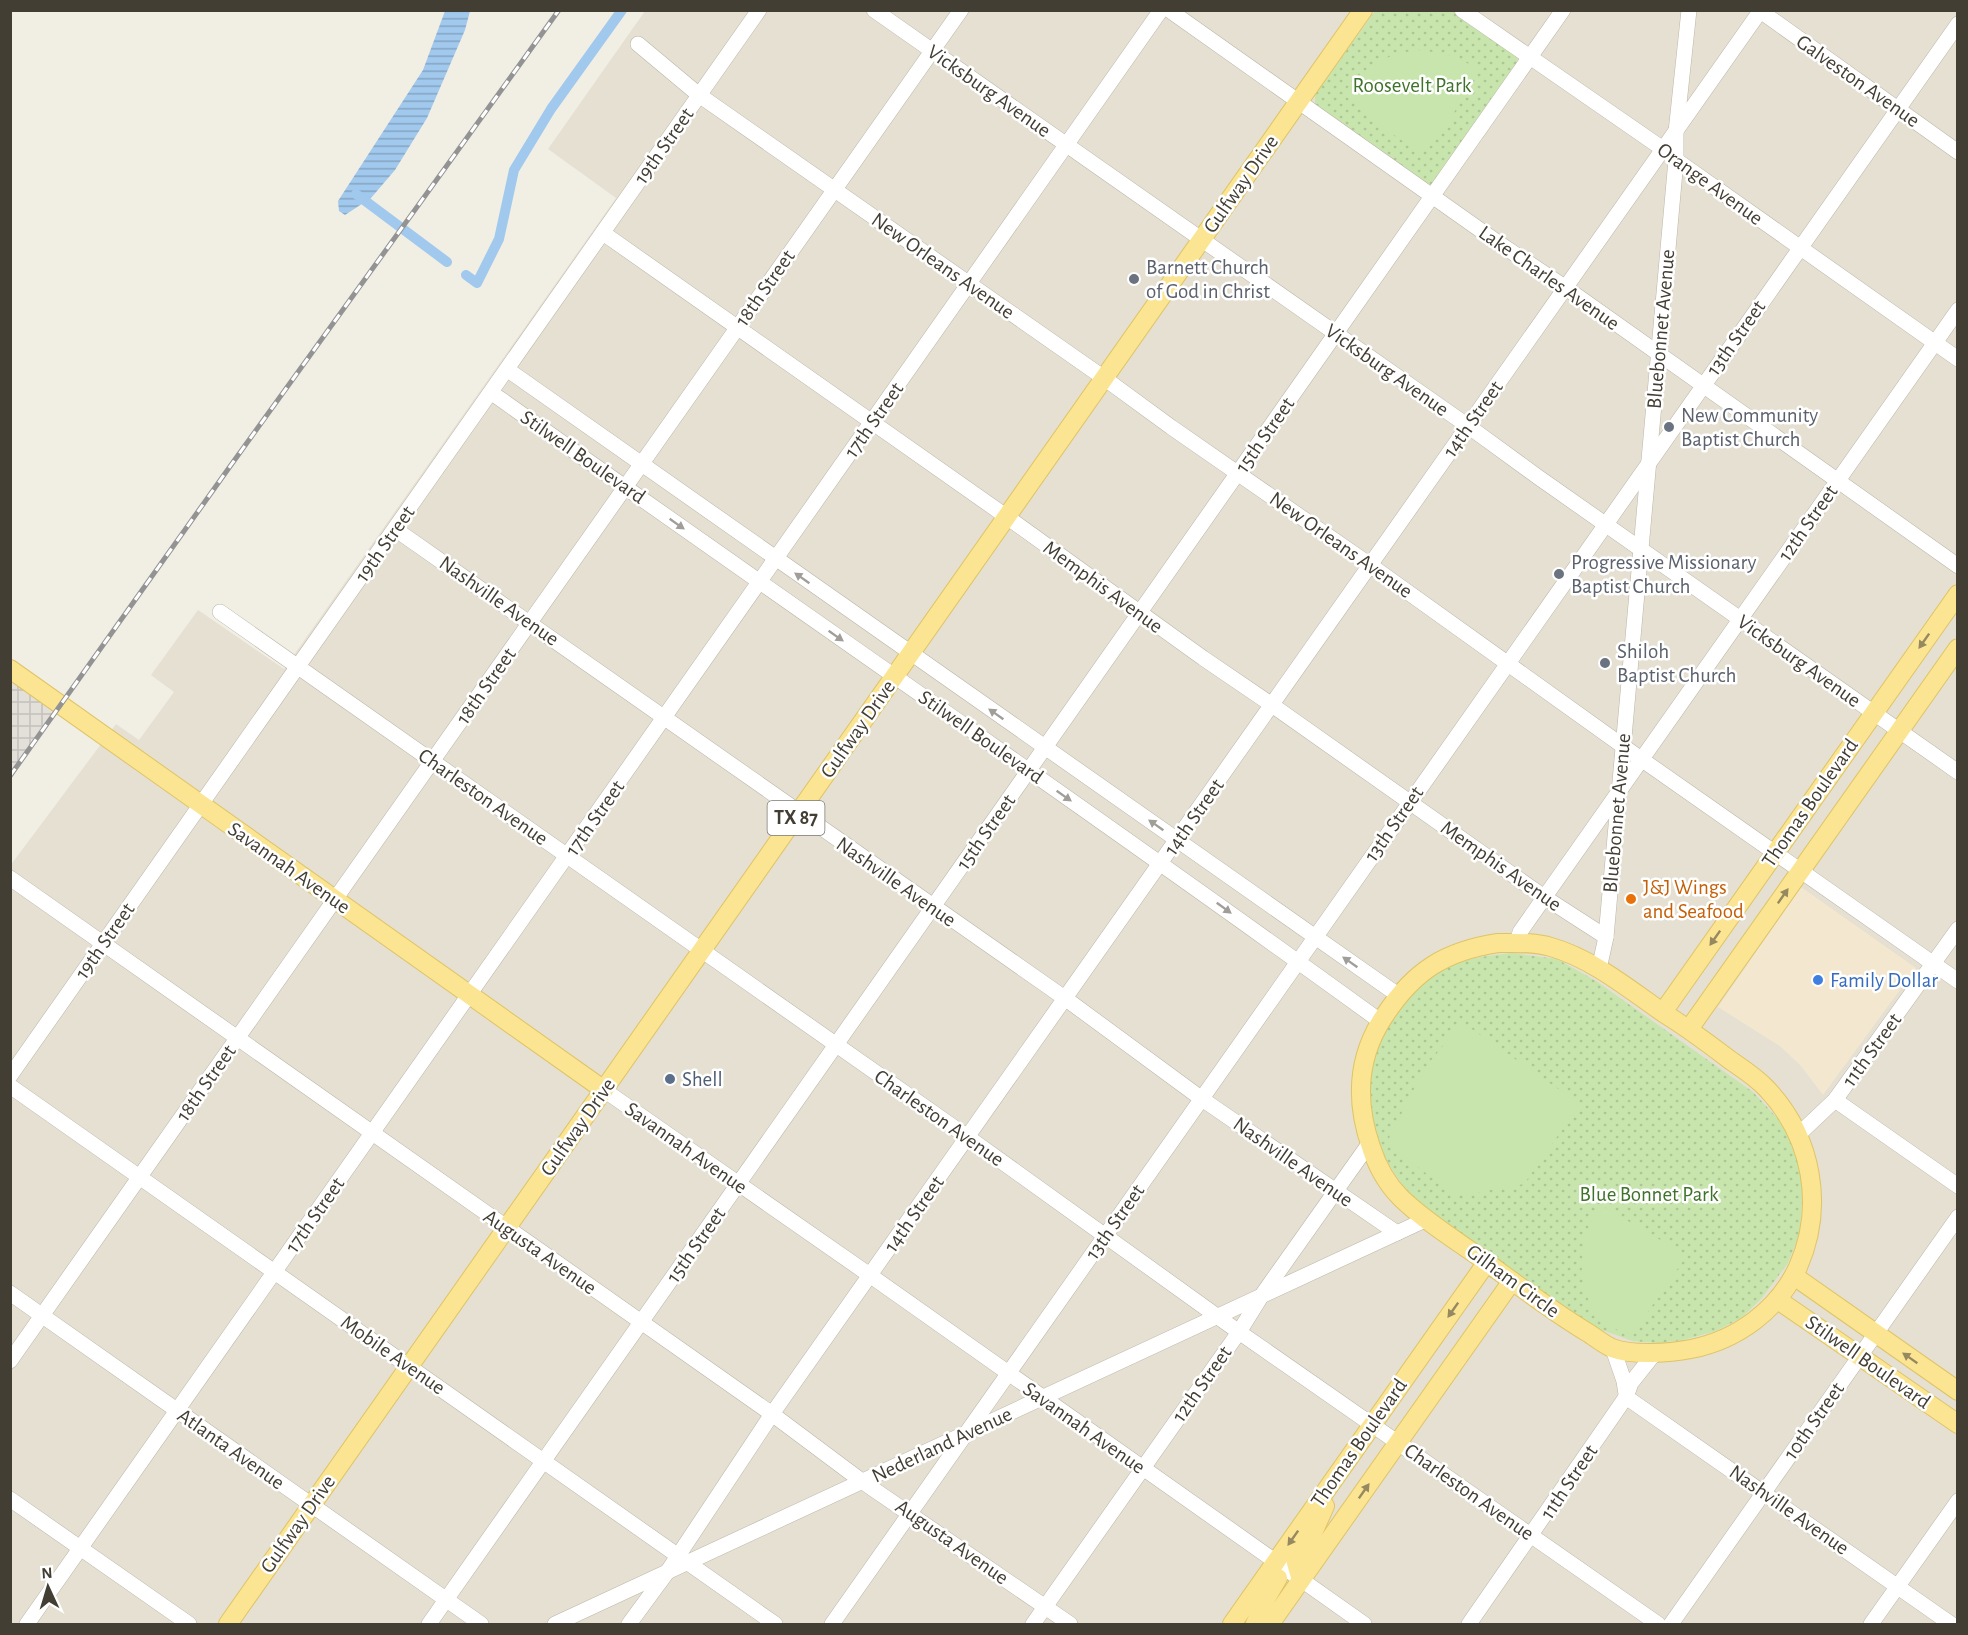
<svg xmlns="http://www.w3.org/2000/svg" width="1968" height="1635" font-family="'Alegreya Sans',sans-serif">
  <defs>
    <pattern id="industrial-grid" width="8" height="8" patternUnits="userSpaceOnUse" patternTransform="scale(1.5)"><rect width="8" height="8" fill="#e3dfd9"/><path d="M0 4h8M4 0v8" fill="none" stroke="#c4c0bb"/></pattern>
    <pattern id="grass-dots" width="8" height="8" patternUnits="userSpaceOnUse" patternTransform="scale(1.5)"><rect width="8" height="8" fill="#c7e5ad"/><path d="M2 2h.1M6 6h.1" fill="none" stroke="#acc695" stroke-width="1.8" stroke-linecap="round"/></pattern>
    <pattern id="water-rules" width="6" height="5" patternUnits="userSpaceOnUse" patternTransform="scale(1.5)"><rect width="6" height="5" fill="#a1c8ed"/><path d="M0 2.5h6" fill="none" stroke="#85a4c1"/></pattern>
  </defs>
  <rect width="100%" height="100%" fill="#f1eee4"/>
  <path fill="#e5e0d2" d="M645,11H1957V1624H11L10,866L116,724L139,740L174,692L151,675L198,610L284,669L616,198L548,149Z"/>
  <path fill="#f3e7cf" d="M1801,887L1916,968L1823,1095L1801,1066L1781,1047L1718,1007Z"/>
  <path fill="url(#industrial-grid)" d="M11,669L60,705L11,776Z"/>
  <g fill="url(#grass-dots)">
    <path d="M1375,11H1452L1517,57L1518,64L1433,185L1428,187L1315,106V95Z"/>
    <path d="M1511,953L1557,959L1596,981L1753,1092L1781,1122L1796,1154L1803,1184L1800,1233L1788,1263L1761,1299L1741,1318L1716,1331L1683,1340L1657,1343L1633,1341L1585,1324L1416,1201C1395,1177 1377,1150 1370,1118C1367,1106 1369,1090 1371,1078C1378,1026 1403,991 1449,967C1468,957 1490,956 1511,953Z"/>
  </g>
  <g fill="#c7e5ad">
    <path d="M1418,50C1441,52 1460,57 1479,70L1449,121L1428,149L1418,151L1382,127L1343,94C1362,67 1386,54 1418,50Z"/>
    <path d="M1460,1025H1466L1580,1104L1524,1184L1457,1196L1386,1144L1424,1069Z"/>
    <path d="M1599,1204L1681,1252L1683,1261L1632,1335C1571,1320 1573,1248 1599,1204Z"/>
  </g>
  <path fill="url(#water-rules)" d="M445,11H470L465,30L427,118L395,170L371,198L345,215L339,211L338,201L423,70Z"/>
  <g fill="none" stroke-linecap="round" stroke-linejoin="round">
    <g stroke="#a1c8ed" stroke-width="10">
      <path d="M356,194L447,262"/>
      <path d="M466,275L477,283L499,239L514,170L551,109L622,10"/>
    </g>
    <g stroke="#bcb6a7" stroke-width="16">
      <g id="minor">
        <path d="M874,10L1468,426L1538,477L1958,772"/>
        <path d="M1169,10L1500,244L1566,288L1958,566"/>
        <path d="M1462,10L1663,149L1676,160L1958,359"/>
        <path d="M1759,10L1958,152"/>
        <path d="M638,44L699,95L1104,378L1171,427L1370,565L1641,759L1958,981"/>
        <path d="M603,233L1007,517L1203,658L1272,705L1544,897L1606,937"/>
        <path d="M508,370L1398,995"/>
        <path d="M492,393C787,603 1087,808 1380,1021"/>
        <path d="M395,529L1066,999L1202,1099L1397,1233"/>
        <path d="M220,612L969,1138L1239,1332L1658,1624"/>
        <path d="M10,878L772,1414L863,1482L1070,1624"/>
        <path d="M1517,943L1520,932L1958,310"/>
        <path d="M1599,969L1606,937L1676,160V132L1689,10"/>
        <path d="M10,1076L759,10"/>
        <path d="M10,1086L775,1624"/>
        <path d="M604,1090L871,1276L1364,1624"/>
        <path d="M1835,1100L1958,1186"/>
        <path d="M1799,1134L1835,1100L1958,929"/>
        <path d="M10,1293L481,1624"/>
        <path d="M1613,1349L1624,1381L1626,1394"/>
        <path d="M10,1361L961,10"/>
        <path d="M1626,1397L1951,1624"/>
        <path d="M10,1499L189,1624"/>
        <path d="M27,1624L1161,10"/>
        <path d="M429,1624L1563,10"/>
        <path d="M555,1624L1427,1219"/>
        <path d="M629,1624L668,1571L772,1414L1761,10"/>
        <path d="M832,1624L1958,24"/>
        <path d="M1033,1624L1239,1332L1262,1295L1369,1144"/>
        <path d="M1469,1624L1626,1397L1631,1383L1654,1354"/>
        <path d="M1671,1624L1958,1217"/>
        <path d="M1871,1624L1958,1501"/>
      </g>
    </g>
    <g stroke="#dfc464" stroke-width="20">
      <g id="major">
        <path d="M10,669L604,1090"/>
        <path d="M1498,943C1516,943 1534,942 1551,947C1593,959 1630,990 1665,1014C1688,1028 1709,1044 1730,1060C1743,1069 1756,1077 1767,1089C1812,1137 1825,1206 1798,1267C1778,1310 1737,1340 1691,1349C1670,1353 1633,1356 1612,1348C1605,1345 1597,1339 1590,1334C1558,1315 1527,1292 1497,1270C1466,1246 1430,1226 1401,1198C1387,1184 1377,1166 1371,1147C1355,1101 1357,1056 1385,1015C1414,971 1445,951 1498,943Z"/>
        <path d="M1663,1012L1958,594"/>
        <path d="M1689,1029L1958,648"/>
        <path d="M1794,1276L1958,1391"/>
        <path d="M1778,1300L1958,1424"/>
        <path d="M1301,1580L1296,1563L1309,1542L1325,1506"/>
        <path d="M228,1624L1363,10"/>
        <path d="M1232,1624L1487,1262"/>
        <path d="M1255,1624L1267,1597L1278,1578"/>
        <path d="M1270,1624L1512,1281"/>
      </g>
    </g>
    <use href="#minor" stroke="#fff" stroke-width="15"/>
    <use href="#major" stroke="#fbe593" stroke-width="18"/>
    <g stroke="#939393" stroke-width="5">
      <path id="rail" d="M10,776L231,465L559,10"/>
    </g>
    <use href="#rail" stroke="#fff" stroke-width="3" stroke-dasharray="9" stroke-linecap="butt"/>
  </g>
  <defs><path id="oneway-solid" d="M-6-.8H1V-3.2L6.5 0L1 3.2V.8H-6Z" transform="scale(1.5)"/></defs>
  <g fill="#a19e9a">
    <use href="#oneway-solid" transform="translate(677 524) rotate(35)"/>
    <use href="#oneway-solid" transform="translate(802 578) rotate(-145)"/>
    <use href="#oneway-solid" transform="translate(836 636) rotate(35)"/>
    <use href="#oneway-solid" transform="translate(996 714) rotate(-145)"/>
    <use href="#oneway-solid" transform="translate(1064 796) rotate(35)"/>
    <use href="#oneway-solid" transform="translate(1156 825) rotate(-145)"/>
    <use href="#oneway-solid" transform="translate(1224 908) rotate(36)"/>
    <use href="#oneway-solid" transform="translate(1350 962) rotate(-145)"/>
  </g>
  <g fill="#96895f">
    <use href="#oneway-solid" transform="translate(1924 641) rotate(125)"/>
    <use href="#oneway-solid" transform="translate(1783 896) rotate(-55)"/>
    <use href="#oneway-solid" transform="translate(1715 938) rotate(125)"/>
    <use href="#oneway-solid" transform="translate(1453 1310) rotate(125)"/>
    <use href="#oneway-solid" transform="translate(1910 1358) rotate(-145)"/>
    <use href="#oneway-solid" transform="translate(1364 1491) rotate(-55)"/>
    <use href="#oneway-solid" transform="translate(1293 1538) rotate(125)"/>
  </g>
  <g fill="#6b7280" stroke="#fff" stroke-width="2">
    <circle cx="1134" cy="279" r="6"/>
    <circle cx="1669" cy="427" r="6"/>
    <circle cx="1559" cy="574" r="6"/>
    <circle cx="1605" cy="663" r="6"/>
  </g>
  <circle fill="#e8710a" stroke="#fff" stroke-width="2" cx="1631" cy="899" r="6"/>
  <circle fill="#3f7fe0" stroke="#fff" stroke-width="2" cx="1818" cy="980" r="6"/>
  <circle fill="#5c6f8a" stroke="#fff" stroke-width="2" cx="670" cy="1079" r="6"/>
  <g text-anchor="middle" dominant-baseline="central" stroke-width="5" stroke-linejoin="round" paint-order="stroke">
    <rect fill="#fff" stroke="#7b7871" stroke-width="1.5" x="767.5" y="801" width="57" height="34" rx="4.5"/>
    <g font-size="20" font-weight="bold" fill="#433e34">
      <text x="796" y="818">TX 87</text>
    </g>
    <g font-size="21" fill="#433e34" stroke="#fff">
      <text transform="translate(1858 81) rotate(35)">Galveston Avenue</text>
      <text transform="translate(989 91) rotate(35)">Vicksburg Avenue</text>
      <text transform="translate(664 146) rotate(-55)">19th Street</text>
      <text transform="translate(1241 184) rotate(-55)">Gulfway Drive</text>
      <text transform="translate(1710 184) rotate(36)">Orange Avenue</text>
      <text transform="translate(943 266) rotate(35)">New Orleans Avenue</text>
      <text transform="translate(1549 278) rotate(35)">Lake Charles Avenue</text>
      <text transform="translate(765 288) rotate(-55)">18th Street</text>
      <text transform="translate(1661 329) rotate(-85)">Bluebonnet Avenue</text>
      <text transform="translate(1736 338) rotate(-55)">13th Street</text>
      <text transform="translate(1387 370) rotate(35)">Vicksburg Avenue</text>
      <text transform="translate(1473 419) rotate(-55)">14th Street</text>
      <text transform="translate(874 420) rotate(-55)">17th Street</text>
      <text transform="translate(1265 435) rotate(-55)">15th Street</text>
      <text transform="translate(583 457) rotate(35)">Stilwell Boulevard</text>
      <text transform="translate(1808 523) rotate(-55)">12th Street</text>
      <text transform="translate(385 544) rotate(-55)">19th Street</text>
      <text transform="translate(1341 545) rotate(35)">New Orleans Avenue</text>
      <text transform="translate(1103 587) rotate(36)">Memphis Avenue</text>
      <text transform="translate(499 601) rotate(35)">Nashville Avenue</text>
      <text transform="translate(1799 661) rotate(35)">Vicksburg Avenue</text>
      <text transform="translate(486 686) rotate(-55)">18th Street</text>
      <text transform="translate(858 729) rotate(-55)">Gulfway Drive</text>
      <text transform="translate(981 737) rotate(35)">Stilwell Boulevard</text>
      <text transform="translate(483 797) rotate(35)">Charleston Avenue</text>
      <text transform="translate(1810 803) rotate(-55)">Thomas Boulevard</text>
      <text transform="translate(1617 813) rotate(-85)">Bluebonnet Avenue</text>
      <text transform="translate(1194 817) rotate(-55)">14th Street</text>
      <text transform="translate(595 818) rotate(-55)">17th Street</text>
      <text transform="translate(1394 824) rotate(-55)">13th Street</text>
      <text transform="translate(986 832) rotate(-55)">15th Street</text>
      <text transform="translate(1501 866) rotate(35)">Memphis Avenue</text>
      <text transform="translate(289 868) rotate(35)">Savannah Avenue</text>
      <text transform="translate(896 882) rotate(35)">Nashville Avenue</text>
      <text transform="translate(105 941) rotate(-55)">19th Street</text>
      <text transform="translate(1872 1050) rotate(-54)">11th Street</text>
      <text transform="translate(206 1083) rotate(-55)">18th Street</text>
      <text transform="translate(939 1118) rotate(35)">Charleston Avenue</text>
      <text transform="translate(578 1127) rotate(-55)">Gulfway Drive</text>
      <text transform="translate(686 1148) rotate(35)">Savannah Avenue</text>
      <text transform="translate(1293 1162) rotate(35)">Nashville Avenue</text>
      <text transform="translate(914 1214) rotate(-55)">14th Street</text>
      <text transform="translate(315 1215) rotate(-55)">17th Street</text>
      <text transform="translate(1115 1222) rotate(-55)">13th Street</text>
      <text transform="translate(696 1245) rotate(-55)">15th Street</text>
      <text transform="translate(540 1252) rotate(35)">Augusta Avenue</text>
      <text transform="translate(1513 1281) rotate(36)">Gilham Circle</text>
      <text transform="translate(393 1355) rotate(35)">Mobile Avenue</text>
      <text transform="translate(1868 1362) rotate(35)">Stilwell Boulevard</text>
      <text transform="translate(1202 1384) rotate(-55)">12th Street</text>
      <text transform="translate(1814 1421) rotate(-55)">10th Street</text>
      <text transform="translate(1084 1428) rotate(35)">Savannah Avenue</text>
      <text transform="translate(1359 1443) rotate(-55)">Thomas Boulevard</text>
      <text transform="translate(942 1445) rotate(-25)">Nederland Avenue</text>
      <text transform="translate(231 1449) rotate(35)">Atlanta Avenue</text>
      <text transform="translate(1569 1482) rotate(-56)">11th Street</text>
      <text transform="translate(1469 1492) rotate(35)">Charleston Avenue</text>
      <text transform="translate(1789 1510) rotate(35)">Nashville Avenue</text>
      <text transform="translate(298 1524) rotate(-55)">Gulfway Drive</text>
      <text transform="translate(952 1542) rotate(35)">Augusta Avenue</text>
    </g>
    <g font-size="21" fill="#3f722a" stroke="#fff">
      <text x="1412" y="85">Roosevelt Park</text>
      <text x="1649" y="1194">Blue Bonnet Park</text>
    </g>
    <g font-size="21" fill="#5b616d" stroke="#fff" text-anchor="start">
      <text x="1146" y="267">Barnett Church<tspan x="1146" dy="24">of God in Christ</tspan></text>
      <text x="1681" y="415">New Community<tspan x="1681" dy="24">Baptist Church</tspan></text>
      <text x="1571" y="562">Progressive Missionary<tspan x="1571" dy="24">Baptist Church</tspan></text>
      <text x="1617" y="651">Shiloh<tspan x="1617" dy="24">Baptist Church</tspan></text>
    </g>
    <g font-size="21" fill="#c56008" stroke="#fff" text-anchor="start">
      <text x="1643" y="887">J&amp;J Wings<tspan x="1643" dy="24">and Seafood</tspan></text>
    </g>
    <g font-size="21" fill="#366cbe" stroke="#fff" text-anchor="start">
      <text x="1830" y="980">Family Dollar</text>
    </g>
    <g font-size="21" fill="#4e5e75" stroke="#fff" text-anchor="start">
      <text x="682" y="1079">Shell</text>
    </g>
  </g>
  <rect width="1968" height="1635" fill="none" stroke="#433e34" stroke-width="24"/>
  <g transform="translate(48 1587) rotate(356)" stroke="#ffffff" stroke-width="4.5" paint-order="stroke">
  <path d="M0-4.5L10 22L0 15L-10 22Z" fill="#433e34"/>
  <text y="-9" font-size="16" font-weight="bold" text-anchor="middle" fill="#433e34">N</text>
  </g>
</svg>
